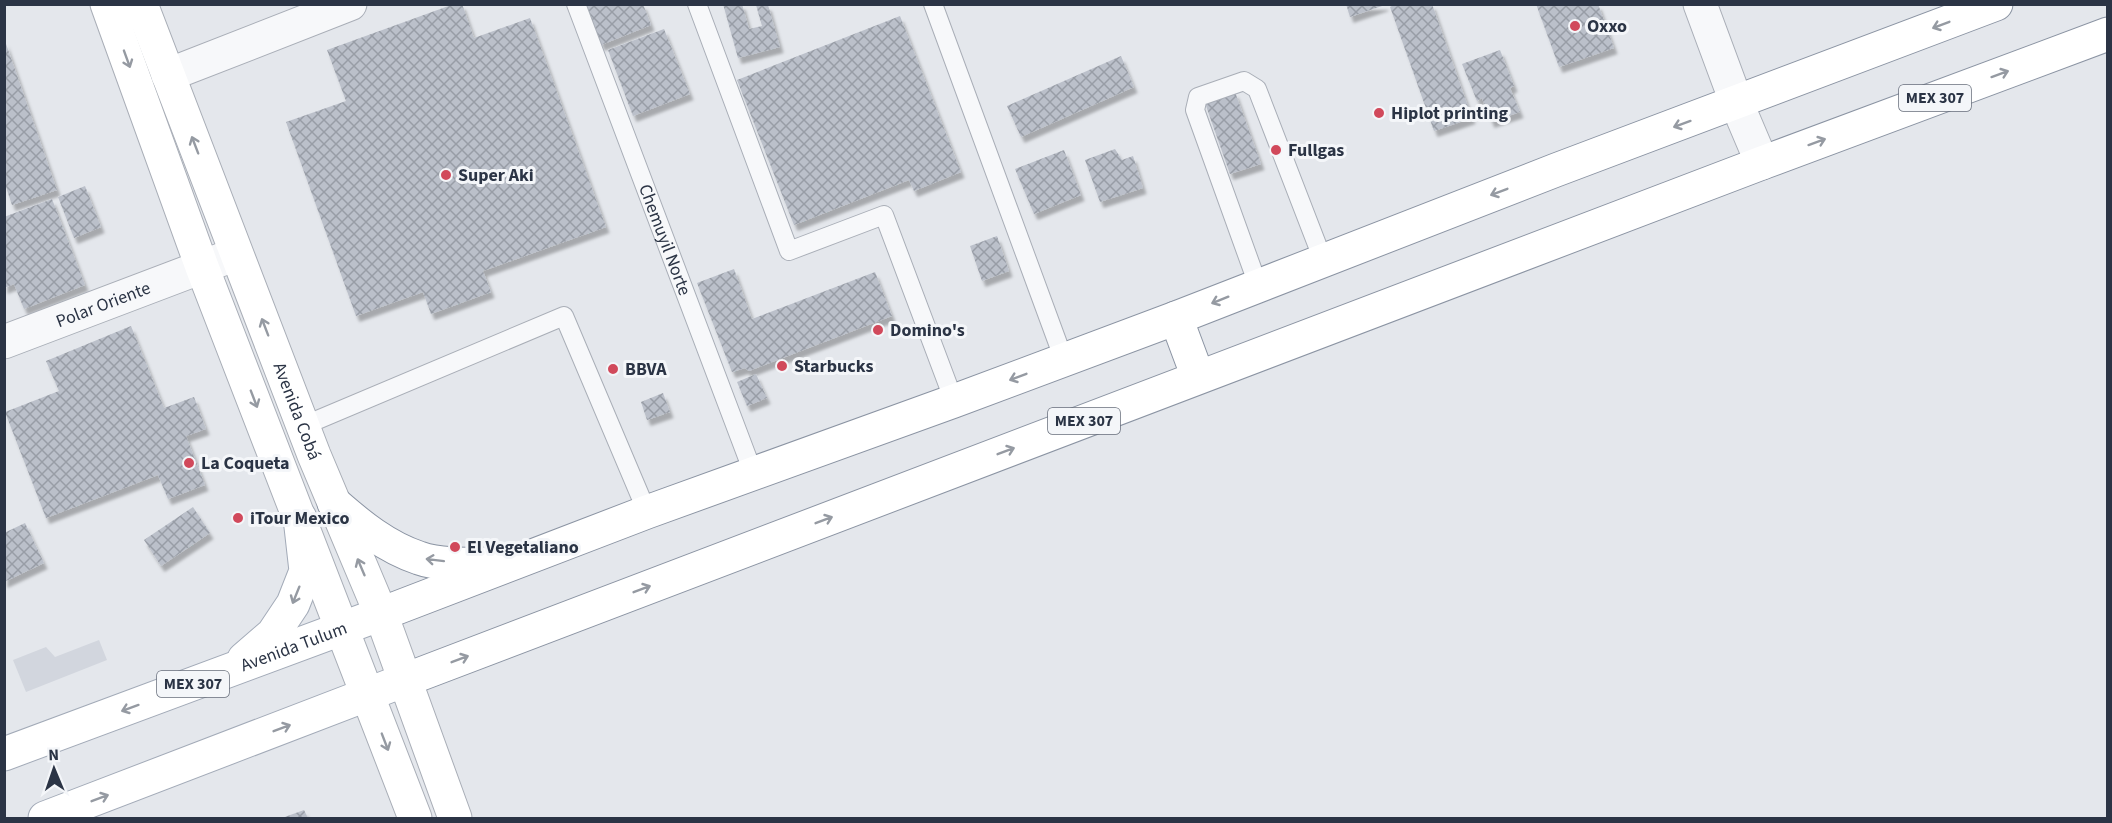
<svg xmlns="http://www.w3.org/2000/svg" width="2112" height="823" font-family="'Source Sans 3',sans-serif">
  <defs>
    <pattern id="building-cross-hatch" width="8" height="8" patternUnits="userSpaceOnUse" patternTransform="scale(1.5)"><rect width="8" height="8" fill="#bbc0ca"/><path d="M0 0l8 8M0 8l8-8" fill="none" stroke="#989da6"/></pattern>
    <filter id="shadow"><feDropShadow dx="3.5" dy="6" stdDeviation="1.5" flood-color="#0004"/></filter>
  </defs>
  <rect width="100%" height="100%" fill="#e4e7ec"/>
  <path fill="#d2d6de" d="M99,640L107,660L26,692L13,660L46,647L55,657Z"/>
  <g fill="url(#building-cross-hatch)" filter="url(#shadow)">
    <path d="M454,4H462L474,38L530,18L606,227L483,271L491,292L431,314L423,292L356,316L286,122L346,101L327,50Z"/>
    <path d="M585,4H643L651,25L601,45Z"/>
    <path d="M723,4H742L749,29L762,26L756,5H768L780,47L738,58Z"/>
    <path d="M1346,4H1385V5L1350,17Z"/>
    <path d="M1395,4H1432L1472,118L1434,131L1390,7Z"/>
    <path d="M1536,4H1598L1614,48L1559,67Z"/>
    <path d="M900,16L961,172L914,191L909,180L794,225L737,80Z"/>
    <path d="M664,29L690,94L633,116L608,50Z"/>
    <path d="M5,41L57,190L12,205L5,184Z"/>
    <path d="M1500,50L1514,86L1510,88L1520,112L1491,122L1482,98L1477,101L1462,64Z"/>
    <path d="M1121,56L1134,87L1021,137L1007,106Z"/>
    <path d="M1235,92L1261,164L1230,174L1205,103Z"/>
    <path d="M1115,149L1122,160L1133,156L1143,188L1100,202L1085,160Z"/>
    <path d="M1064,150L1081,195L1034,214L1015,169Z"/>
    <path d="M85,186L101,227L74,238L58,197Z"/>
    <path d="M52,199L85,285L24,309L14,284L4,288V217Z"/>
    <path d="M997,236L1009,271L982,281L970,246Z"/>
    <path d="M734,269L752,319L875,272L892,316L749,371L745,368L732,372L697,283Z"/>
    <path d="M131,326L164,408L194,397L206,429L186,436L205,485L168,499L158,475L46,518L5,412L59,391L46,361Z"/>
    <path d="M756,374L767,398L747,406L737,382Z"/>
    <path d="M663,393L670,412L647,420L641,402Z"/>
    <path d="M193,507L210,533L161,566L144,540Z"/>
    <path d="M25,523L44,563L4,582V533Z"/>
    <path d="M304,810L308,818H282Z"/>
  </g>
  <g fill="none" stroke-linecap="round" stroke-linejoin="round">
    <g stroke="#a9aeb7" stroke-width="20">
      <g id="service">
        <path id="s1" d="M576,4L754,475"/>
        <path d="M697,4L789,251L884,215L954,401"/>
        <path d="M933,4L1064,360"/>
        <path d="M1258,285L1195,110L1198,97L1244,81L1257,89L1323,260"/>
        <path d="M303,426L564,316L647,512"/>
      </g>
    </g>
    <g stroke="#a9aeb7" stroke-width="35">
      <g id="minor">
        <path d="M1700,4L1737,104L1762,163"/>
        <path d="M168,75L350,4"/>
        <path id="s2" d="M4,342L236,254"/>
      </g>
    </g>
    <g stroke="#a9aeb7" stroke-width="35">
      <g id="secondary">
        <path d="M107,4L202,267L415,818"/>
        <path id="s3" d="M141,4L314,455L381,614L455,818"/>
      </g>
    </g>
    <g stroke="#a3abb8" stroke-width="35">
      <g id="primary">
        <path d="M244,659L273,634L293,604L306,571L300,518"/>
        <path id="s4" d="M4,754L381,614"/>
        <path d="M45,818L405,680"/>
      </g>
    </g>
    <g stroke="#8b94a3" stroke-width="35">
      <g id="trunk">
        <path d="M1176,318L1198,377"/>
        <path d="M334,503C359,525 386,547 419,558C441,566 474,564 497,564"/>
        <path d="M381,614L647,512L954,401L1176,318L1556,170L1996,4"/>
        <path d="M405,680L1762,163L2108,34"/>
      </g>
    </g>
    <use href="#service" stroke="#f7f8fa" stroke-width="18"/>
    <use href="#minor" stroke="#f7f8fa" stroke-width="33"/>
    <use href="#secondary" stroke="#fff" stroke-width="33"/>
    <use href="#primary" stroke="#fff" stroke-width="33"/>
    <use href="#trunk" stroke="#fff" stroke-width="33"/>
  </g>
  <defs><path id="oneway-shaft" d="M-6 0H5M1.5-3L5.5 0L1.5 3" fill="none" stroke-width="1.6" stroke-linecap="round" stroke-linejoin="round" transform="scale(1.5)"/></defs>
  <g stroke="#959aa2">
    <use href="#oneway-shaft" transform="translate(1941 25) rotate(159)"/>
    <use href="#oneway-shaft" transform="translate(127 59) rotate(70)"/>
    <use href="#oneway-shaft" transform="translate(2000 74) rotate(-20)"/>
    <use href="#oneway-shaft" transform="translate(1682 124) rotate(160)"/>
    <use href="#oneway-shaft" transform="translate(1817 142) rotate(-20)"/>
    <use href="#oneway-shaft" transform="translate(195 145) rotate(-111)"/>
    <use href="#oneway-shaft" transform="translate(1499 192) rotate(159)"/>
    <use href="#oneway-shaft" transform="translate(1220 300) rotate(158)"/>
    <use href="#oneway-shaft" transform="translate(265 327) rotate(-111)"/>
    <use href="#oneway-shaft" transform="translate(1018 377) rotate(159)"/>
    <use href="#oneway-shaft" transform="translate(254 399) rotate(69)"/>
    <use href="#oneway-shaft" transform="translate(1006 451) rotate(-21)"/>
    <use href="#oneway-shaft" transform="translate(824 520) rotate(-21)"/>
    <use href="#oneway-shaft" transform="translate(435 560) rotate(-173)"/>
    <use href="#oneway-shaft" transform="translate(361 567) rotate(-113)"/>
    <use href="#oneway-shaft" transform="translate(642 589) rotate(-21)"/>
    <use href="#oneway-shaft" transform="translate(296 595) rotate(112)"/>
    <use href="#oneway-shaft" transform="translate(460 659) rotate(-21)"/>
    <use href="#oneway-shaft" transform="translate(130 708) rotate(160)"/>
    <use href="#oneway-shaft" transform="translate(282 728) rotate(-21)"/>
    <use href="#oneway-shaft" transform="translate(385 742) rotate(69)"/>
    <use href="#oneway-shaft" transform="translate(100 798) rotate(-21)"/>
  </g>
  <g fill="#d1495b" stroke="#f4f6f9" stroke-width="2">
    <circle cx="1575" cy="26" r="6"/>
    <circle cx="1379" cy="113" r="6"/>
    <circle cx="1276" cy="150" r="6"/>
    <circle cx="446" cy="175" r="6"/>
    <circle cx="878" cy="330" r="6"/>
    <circle cx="782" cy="366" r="6"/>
    <circle cx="613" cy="369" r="6"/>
    <circle cx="189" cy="463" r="6"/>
    <circle cx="238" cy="518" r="6"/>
    <circle cx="455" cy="547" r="6"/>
  </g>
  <g text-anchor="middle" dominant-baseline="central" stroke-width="6" stroke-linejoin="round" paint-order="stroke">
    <g fill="#f4f6f9" stroke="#676e7b" stroke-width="1.5">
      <rect x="1899" y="85" width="72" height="26" rx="4.5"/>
      <rect x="1048" y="408" width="72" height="26" rx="4.5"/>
      <rect x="157" y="671" width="72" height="26" rx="4.5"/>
    </g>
    <g font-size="16" font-weight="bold" fill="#2b3445">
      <text x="1935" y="98">MEX 307</text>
      <text x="1084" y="421">MEX 307</text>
      <text x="193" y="684">MEX 307</text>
    </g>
    <g font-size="18" font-weight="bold" fill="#2b3445" stroke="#f4f6f9" text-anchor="start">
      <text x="1587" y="26">Oxxo</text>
      <text x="1391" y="113">Hiplot printing</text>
      <text x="1288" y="150">Fullgas</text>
      <text x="458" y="175">Super Aki</text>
      <text x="890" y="330">Domino's</text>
      <text x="794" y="366">Starbucks</text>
      <text x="625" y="369">BBVA</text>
      <text x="201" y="463">La Coqueta</text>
      <text x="250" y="518">iTour Mexico</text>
      <text x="467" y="547">El Vegetaliano</text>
    </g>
    <g font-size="18" fill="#2b3445" stroke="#f4f6f9">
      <text stroke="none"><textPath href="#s1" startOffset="252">Chemuyil Norte</textPath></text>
      <text stroke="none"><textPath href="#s2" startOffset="106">Polar Oriente</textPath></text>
      <text stroke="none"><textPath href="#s3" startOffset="436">Avenida Cobá</textPath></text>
      <text stroke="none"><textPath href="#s4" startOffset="309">Avenida Tulum</textPath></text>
    </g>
  </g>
  <rect width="2112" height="823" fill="none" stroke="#2b3445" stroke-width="12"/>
  <g transform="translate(54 769) rotate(358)" stroke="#f4f6f9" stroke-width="4.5" paint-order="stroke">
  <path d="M0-4.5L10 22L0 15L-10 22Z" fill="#2b3445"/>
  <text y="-9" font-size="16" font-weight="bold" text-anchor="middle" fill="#2b3445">N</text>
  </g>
</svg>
